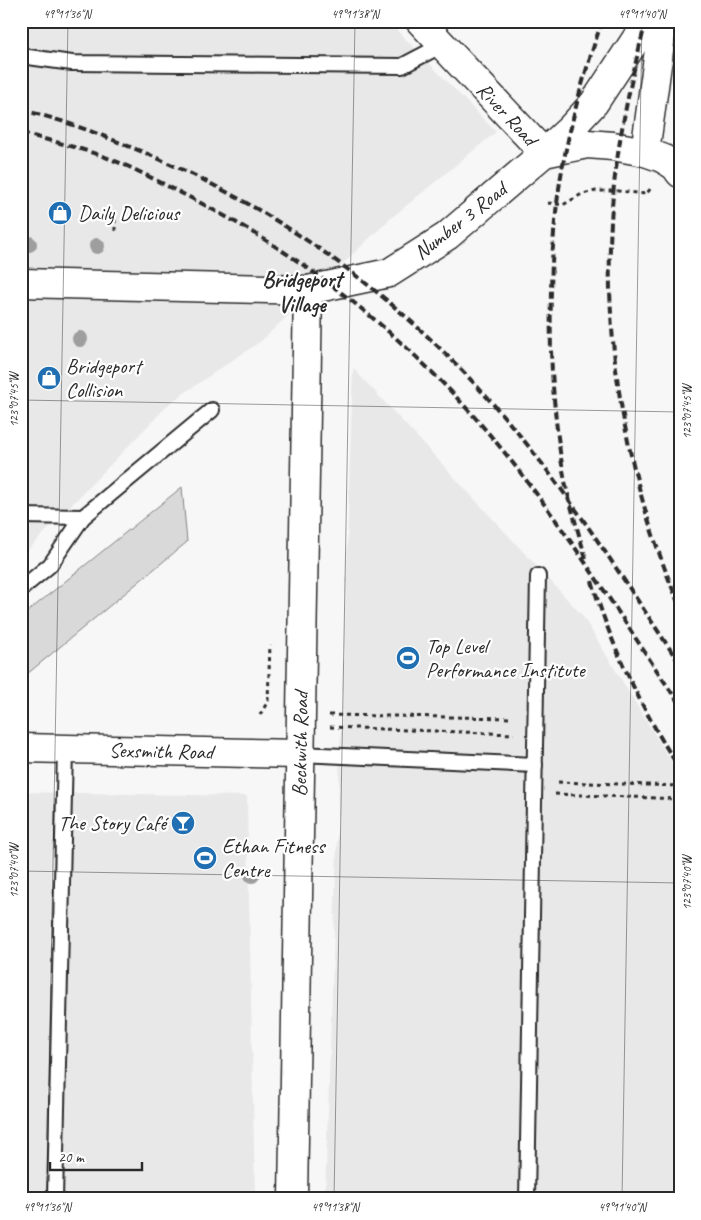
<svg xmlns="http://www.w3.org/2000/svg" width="701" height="1220" font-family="Caveat,sans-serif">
  <rect width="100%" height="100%" fill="#f7f7f7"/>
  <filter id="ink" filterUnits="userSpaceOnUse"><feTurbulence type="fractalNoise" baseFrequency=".02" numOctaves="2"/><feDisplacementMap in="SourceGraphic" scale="10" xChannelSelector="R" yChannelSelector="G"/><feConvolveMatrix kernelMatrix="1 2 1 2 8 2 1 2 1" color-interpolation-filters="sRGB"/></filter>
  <g filter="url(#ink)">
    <g fill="#e8e8e8">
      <path d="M21,21H388L496,132L390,219L261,341L171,402L21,557Z"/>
      <path d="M353,368L582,615L680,776V1199H325Z"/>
      <path d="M21,792L247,796L255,1199H21Z"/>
    </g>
    <path fill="#d9d9d9" stroke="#828282" d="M182,487L187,542L21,679V617Z"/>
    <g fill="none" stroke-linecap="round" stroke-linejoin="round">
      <g stroke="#2b2b2b" stroke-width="18">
        <g id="lane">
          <path d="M21,56L72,63L402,66L442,45"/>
          <path d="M21,516L83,517"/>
          <path d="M21,589L50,565L83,517L212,410"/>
          <path d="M300,754L535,765"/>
          <path d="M55,1199L65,749"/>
          <path d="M527,1199L538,576"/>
        </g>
      </g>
      <g stroke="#2b2b2b" stroke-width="31">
        <g id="street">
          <path d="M420,21L544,153L571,128L594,103L648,21"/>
          <path d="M645,152L663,21"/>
        </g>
      </g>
      <g stroke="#2b2b2b" stroke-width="31">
        <g id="secondary">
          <path d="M21,283L308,290L389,273L447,236L544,153L587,144L613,146L645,152L662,158L675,166L680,173"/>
          <path d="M21,748L300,754"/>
          <path d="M293,1199L308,290"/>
        </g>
      </g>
      <g stroke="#2b2b2b" stroke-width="3" stroke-dasharray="4 4" stroke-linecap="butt">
        <path d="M548,203L563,205L582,194L596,191H619L646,194L652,187"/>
        <path d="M115,231V217"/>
        <path d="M260,715L268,701L270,645"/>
        <path d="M329,715L513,718"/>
        <path d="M330,727L514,734"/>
        <path d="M558,782L680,786"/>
        <path d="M555,794L680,799"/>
      </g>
      <use href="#lane" stroke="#fff" stroke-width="14"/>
      <use href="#street" stroke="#fff" stroke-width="28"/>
      <use href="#secondary" stroke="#fff" stroke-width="28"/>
      <g stroke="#2b2b2b" stroke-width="4" stroke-dasharray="8 4" stroke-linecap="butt">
        <path d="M646,21C632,75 620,129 614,185C599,328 624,475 680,607"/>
        <path d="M21,110C62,119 104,136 143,152C275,208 388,288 484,394C559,476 618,572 680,664"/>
        <path d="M21,133C47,140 74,146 99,155C126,164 152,178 177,191C289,246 386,319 470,412C550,501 613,606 680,705"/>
        <path d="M586,559C579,535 572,511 566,486C557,442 553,396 551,351C550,305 551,258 556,212C563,147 581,83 602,21"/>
        <path d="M592,581C609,642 645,716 680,769"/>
      </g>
    </g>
    <g fill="#9e9e9e">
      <circle cx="29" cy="244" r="8"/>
      <circle cx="97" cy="246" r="8"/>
      <circle cx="80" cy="339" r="8"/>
      <circle cx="252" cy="875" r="8"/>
    </g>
  </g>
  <path fill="none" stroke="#2b2b2b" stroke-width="1" stroke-opacity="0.45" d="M21,400L680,412M21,871L680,883M47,1199L68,21M334,1199L355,21M622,1199L642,21"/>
  <defs>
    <g id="shop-disc" transform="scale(1.25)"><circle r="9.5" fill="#1f6fb2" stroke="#fff"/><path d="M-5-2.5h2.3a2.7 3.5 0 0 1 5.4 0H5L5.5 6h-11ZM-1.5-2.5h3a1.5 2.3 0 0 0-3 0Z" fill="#fff"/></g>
    <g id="stadium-disc" transform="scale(1.25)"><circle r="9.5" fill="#1f6fb2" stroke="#fff"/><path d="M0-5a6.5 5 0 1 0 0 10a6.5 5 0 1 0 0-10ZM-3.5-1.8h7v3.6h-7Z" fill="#fff"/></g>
    <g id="bar-disc" transform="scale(1.25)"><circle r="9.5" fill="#1f6fb2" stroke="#fff"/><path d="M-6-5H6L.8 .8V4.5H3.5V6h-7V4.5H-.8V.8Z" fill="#fff"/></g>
  </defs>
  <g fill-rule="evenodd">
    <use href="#shop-disc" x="60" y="213"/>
    <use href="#shop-disc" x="49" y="378"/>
    <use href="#stadium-disc" x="408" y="658"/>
    <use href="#bar-disc" x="183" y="823"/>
    <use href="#stadium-disc" x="205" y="858"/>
  </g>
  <g text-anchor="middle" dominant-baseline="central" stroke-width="4.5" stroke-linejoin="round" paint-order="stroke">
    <g font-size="21" fill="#2b2b2b" stroke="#fff">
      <text transform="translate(507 114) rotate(47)">River Road</text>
      <text transform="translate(460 221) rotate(-38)">Number 3 Road</text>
      <text transform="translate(300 744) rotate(-89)">Beckwith Road</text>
      <text transform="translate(161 751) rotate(1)">Sexsmith Road</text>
    </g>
    <g font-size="21" fill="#2b2b2b" stroke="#fff" text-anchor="start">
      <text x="78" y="213">Daily Delicious</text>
      <text x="66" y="366">Bridgeport<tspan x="66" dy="24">Collision</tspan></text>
      <text x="426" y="646">Top Level<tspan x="426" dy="24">Performance Institute</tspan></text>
      <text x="166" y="823" text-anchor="end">The Story Café</text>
      <text x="222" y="846">Ethan Fitness<tspan x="222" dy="24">Centre</tspan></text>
    </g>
    <g font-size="22" font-weight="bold" fill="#2b2b2b" stroke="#fff">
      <text x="302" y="280">Bridgeport<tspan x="302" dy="25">Village</tspan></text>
    </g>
  </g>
  <rect width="701" height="1220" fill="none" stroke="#fff" stroke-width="55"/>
  <path d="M50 1162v8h92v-8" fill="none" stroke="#2b2b2b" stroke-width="2.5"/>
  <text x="58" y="1162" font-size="15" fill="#2b2b2b" stroke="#ffffff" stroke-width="4" paint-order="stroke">20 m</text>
  <rect x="28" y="28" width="646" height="1164" fill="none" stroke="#2b2b2b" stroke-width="2"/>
  <g font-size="12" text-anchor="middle" fill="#2b2b2b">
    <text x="67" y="18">49°11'36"N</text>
    <text x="355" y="18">49°11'38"N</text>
    <text x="642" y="18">49°11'40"N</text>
    <text transform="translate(14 400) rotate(-90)" y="4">123°07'45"W</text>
    <text transform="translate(687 412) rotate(-90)" y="4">123°07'45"W</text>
    <text transform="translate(14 871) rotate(-90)" y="4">123°07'40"W</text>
    <text transform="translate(687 883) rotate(-90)" y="4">123°07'40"W</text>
    <text x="47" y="1211">49°11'36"N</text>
    <text x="335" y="1211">49°11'38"N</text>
    <text x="622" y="1211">49°11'40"N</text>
  </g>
</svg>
